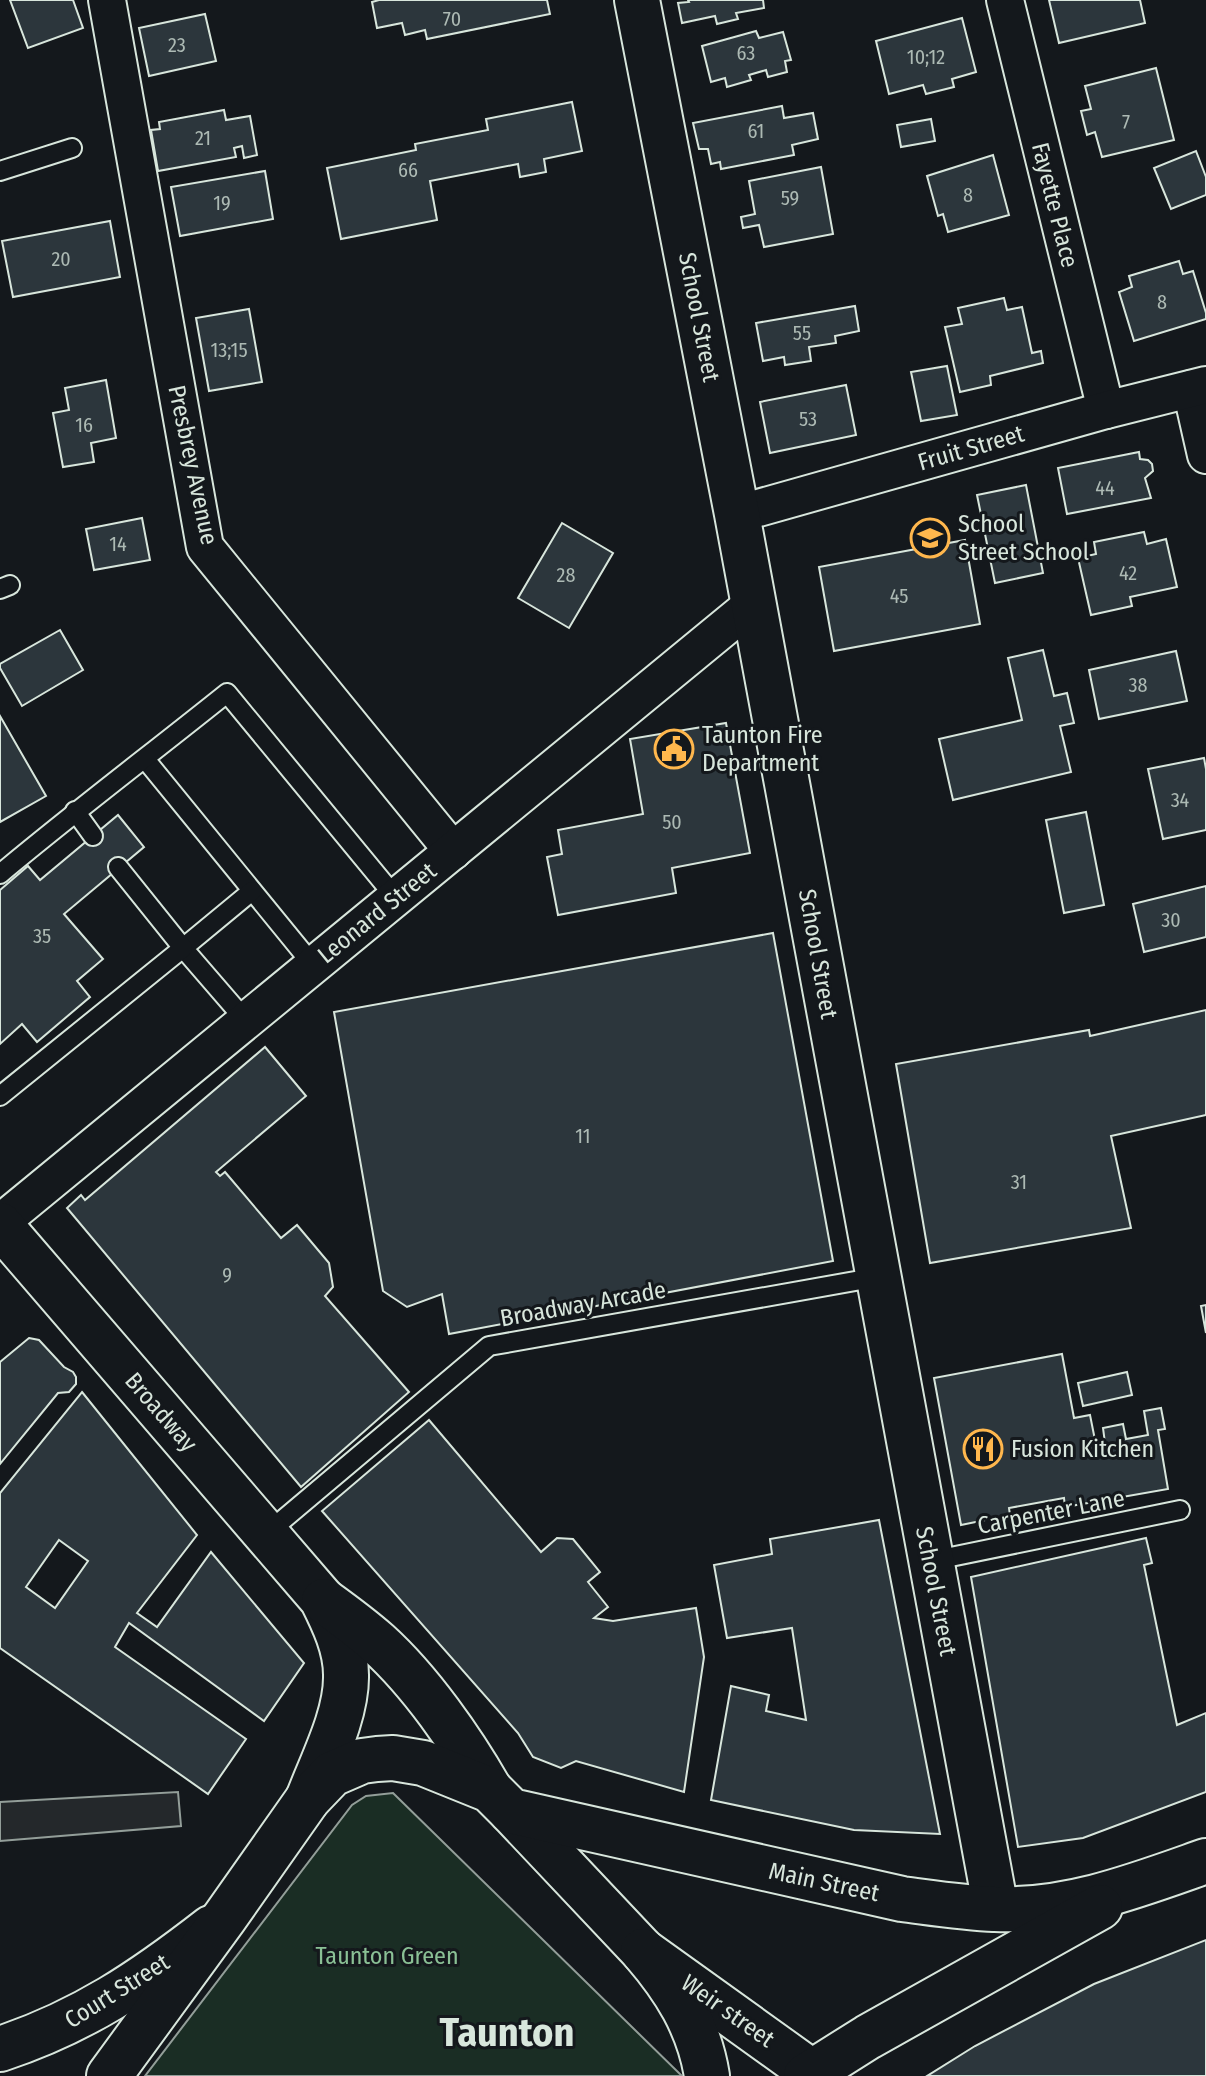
<svg xmlns="http://www.w3.org/2000/svg" width="1206" height="2076" font-family="'Fira Sans Condensed',sans-serif">
  <rect width="100%" height="100%" fill="#14181c"/>
  <path fill="#1a2d24" stroke="#939e99" stroke-width="2" d="M393,1793L682,2076H145L352,1805L366,1796Z"/>
  <path fill="#24282b" stroke="#939e99" stroke-width="2" d="M178,1792L181,1826L0,1841V1802Z"/>
  <g fill="#2c363c" stroke="#d8e6dc" stroke-width="2" fill-rule="evenodd">
    <path d="M10,0H73L83,28L28,48Z"/>
    <path d="M379,0H547L550,14L427,39L425,30L405,35L402,23L377,28L372,2Z"/>
    <path d="M688,0H763L764,8L736,13L738,19L717,24L715,16L682,23L678,3L689,2Z"/>
    <path d="M1049,0H1140L1145,23L1059,43Z"/>
    <path d="M205,14L216,61L149,76L139,28Z"/>
    <path d="M962,18L976,72L952,79L954,87L926,94L923,85L889,94L876,41Z"/>
    <path d="M756,31L759,38L783,32L791,60L785,61L787,72L768,77L766,70L749,75L751,80L727,87L725,78L711,82L702,46Z"/>
    <path d="M1156,68L1174,140L1102,157L1095,132L1087,135L1081,111L1091,109L1085,86Z"/>
    <path d="M572,102L582,151L544,159L546,172L520,177L518,164L430,181L437,220L341,239L327,168L416,150L415,144L488,130L486,119Z"/>
    <path d="M782,106L784,118L813,113L818,139L792,145L794,155L721,169L720,162L711,164L708,149H699L693,123Z"/>
    <path d="M224,110L226,120L250,116L257,155L244,158L242,146L234,148L236,157L158,171L151,130L160,129L159,122Z"/>
    <path d="M931,119L935,141L901,147L897,125Z"/>
    <path d="M1196,151L1206,177V195L1171,209L1154,168Z"/>
    <path d="M993,155L1009,215L948,232L943,214L938,216L927,176Z"/>
    <path d="M821,167L833,234L764,247L759,225L743,228L741,217L755,214L749,181Z"/>
    <path d="M265,171L273,219L180,236L171,187Z"/>
    <path d="M110,221L120,277L13,297L2,241Z"/>
    <path d="M1179,261L1183,274L1193,271L1206,313V319L1134,341L1119,292L1132,287L1129,276Z"/>
    <path d="M1004,298L1007,310L1022,307L1032,353L1041,351L1043,363L990,376L991,385L960,392L945,327L962,324L958,308Z"/>
    <path d="M855,306L859,331L835,336L836,343L809,347L811,361L785,365L784,357L763,361L756,323Z"/>
    <path d="M249,309L262,382L209,391L196,318Z"/>
    <path d="M947,366L957,415L921,421L911,372Z"/>
    <path d="M106,380L116,438L91,443L94,462L63,467L53,413L69,410L65,388Z"/>
    <path d="M846,385L856,435L770,453L760,402Z"/>
    <path d="M1139,452L1140,459L1148,460L1152,464L1153,471L1145,478L1151,498L1067,514L1058,468Z"/>
    <path d="M1026,485L1043,573L995,583L977,495Z"/>
    <path d="M142,518L150,560L94,570L86,529Z"/>
    <path d="M562,523L613,553L569,628L518,598Z"/>
    <path d="M1144,532L1147,544L1166,539L1177,587L1130,597L1132,606L1091,615L1078,558L1096,554L1094,542Z"/>
    <path d="M965,540L980,624L834,651L819,567Z"/>
    <path d="M60,630L83,670L22,706L0,668V664Z"/>
    <path d="M1043,650L1054,696L1067,693L1074,723L1060,726L1071,772L953,800L939,739L1022,720L1008,658Z"/>
    <path d="M1176,651L1187,701L1099,719L1089,670Z"/>
    <path d="M0,716L46,796L0,822Z"/>
    <path d="M726,723L750,853L672,868L676,893L558,915L547,857L562,854L558,830L643,814L630,739Z"/>
    <path d="M1204,758L1206,769V830L1163,839L1148,769Z"/>
    <path d="M1086,812L1104,905L1064,913L1046,820Z"/>
    <path d="M118,815L144,847L64,914L103,959L77,981L90,997L37,1042L22,1024L0,1044V890L28,866L40,880Z"/>
    <path d="M1206,886V937L1144,952L1133,904Z"/>
    <path d="M773,933L833,1261L449,1334L442,1294L407,1307L383,1291L334,1012Z"/>
    <path d="M1206,1010V1115L1111,1136L1131,1228L930,1263L896,1064L1089,1030L1090,1036Z"/>
    <path d="M265,1047L306,1096L216,1172L220,1176L225,1172L281,1238L297,1225L329,1263L333,1287L325,1296L409,1392L301,1487L67,1208L81,1195L85,1200Z"/>
    <path d="M1206,1305V1333L1201,1306Z"/>
    <path d="M29,1338L39,1340L64,1367L73,1372L76,1377V1384L69,1392L58,1393L0,1464V1362Z"/>
    <path d="M1062,1354L1074,1418L1090,1415L1096,1445L1105,1443L1103,1428L1123,1424L1126,1439L1148,1435L1144,1411L1161,1408L1165,1429L1158,1430L1168,1489L1065,1507L1064,1498L1009,1508L1010,1515L961,1525L934,1378Z"/>
    <path d="M1127,1372L1132,1395L1083,1406L1078,1383Z"/>
    <path d="M82,1392L197,1535L137,1613L157,1627L211,1552L304,1663L264,1721L129,1623L115,1647L246,1739L208,1794L0,1648V1493ZM59,1540L88,1561L55,1608L26,1587Z"/>
    <path d="M429,1420L541,1552L557,1538L573,1539L600,1572L588,1582L608,1607L594,1618L613,1621L696,1608L704,1657L684,1792L576,1761L561,1768L533,1757L518,1733L322,1511Z"/>
    <path d="M879,1520L940,1834L854,1830L711,1800L731,1686L769,1695L766,1711L806,1720L792,1628L727,1638L714,1565L772,1554L770,1539Z"/>
    <path d="M1146,1538L1152,1563L1144,1565L1177,1725L1206,1713V1792L1083,1838L1018,1847L971,1577Z"/>
    <path d="M1206,1940V2076H927L975,2046L1094,1984Z"/>
  </g>
  <g fill="none" stroke-linecap="round" stroke-linejoin="round">
    <g stroke="#d8e6dc" stroke-width="22">
      <g id="lane">
        <path d="M0,171L72,148"/>
        <path d="M0,589L10,585"/>
        <path d="M145,759L313,965"/>
        <path d="M75,811L93,836"/>
        <path d="M0,874C74,812 151,754 227,693L396,898"/>
        <path d="M246,1021L183,948L252,891"/>
        <path d="M0,1096L183,948L118,867"/>
        <path d="M266,1534L489,1346L878,1277"/>
        <path d="M931,1561L1180,1510"/>
      </g>
    </g>
    <g stroke="#d8e6dc" stroke-width="40">
      <g id="street">
        <path d="M107,0L205,547L453,851"/>
        <path d="M1005,0L1106,410"/>
        <path d="M1191,389L1206,455"/>
        <path d="M737,514L1106,410L1206,385"/>
        <path d="M0,1223L753,604"/>
      </g>
    </g>
    <g stroke="#d8e6dc" stroke-width="48">
      <g id="secondary">
        <path d="M637,0L737,514L996,1909"/>
        <path d="M0,2049C82,2022 143,1981 211,1928"/>
      </g>
    </g>
    <g stroke="#d8e6dc" stroke-width="48">
      <g id="primary">
        <path d="M0,1225L322,1599C334,1623 346,1648 346,1675C347,1715 322,1762 308,1799"/>
        <path d="M324,1601C342,1614 361,1628 378,1643C420,1681 462,1741 490,1790"/>
        <path d="M511,1811L643,1951L817,2076"/>
      </g>
    </g>
    <g stroke="#d8e6dc" stroke-width="48">
      <g id="highway">
        <path d="M643,1951C675,1988 699,2026 707,2076"/>
        <path d="M109,2076L225,1917L308,1799L332,1774L362,1761L377,1759L393,1758L423,1763L490,1790L511,1811L902,1899C933,1903 964,1908 995,1909C1069,1912 1138,1885 1206,1861"/>
        <path d="M806,2076L868,2037L1100,1907"/>
      </g>
    </g>
    <use href="#lane" stroke="#14181c" stroke-width="18"/>
    <use href="#street" stroke="#14181c" stroke-width="36"/>
    <use href="#secondary" stroke="#14181c" stroke-width="44"/>
    <use href="#primary" stroke="#14181c" stroke-width="44"/>
    <use href="#highway" stroke="#14181c" stroke-width="44"/>
  </g>
  <defs>
    <g id="school-ring" transform="scale(2)"><circle r="9.5" fill="#14181c" stroke="#ffb74d" stroke-width="1.5"/><path d="M0-5L7-2L0 1L-7-2ZM-4 1L0 2.5L4 1V4Q0 6-4 4Z" fill="#ffb74d"/></g>
    <g id="civic-ring" transform="scale(2)"><circle r="9.5" fill="#14181c" stroke="#ffb74d" stroke-width="1.5"/><path d="M-.6-6.5H3V-4.5H.6V-3L4-1V1h2V6H-6V1h2V-1L-.6-3ZM-1.2 2.5V6h2.4V2.5Z" fill="#ffb74d"/></g>
    <g id="restaurant-ring" transform="scale(2)"><circle r="9.5" fill="#14181c" stroke="#ffb74d" stroke-width="1.5"/><path d="M-5-6h1v4h1v-4h1v4h1v-4h1v5L-1.5 .5V6h-2V.5L-5-1ZM5-6V6H3V1.5H1.5Q1.5-4 5-6Z" fill="#ffb74d"/></g>
  </defs>
  <g fill-rule="evenodd">
    <use href="#school-ring" x="930" y="538"/>
    <use href="#civic-ring" x="674" y="749"/>
    <use href="#restaurant-ring" x="983" y="1449"/>
  </g>
  <g text-anchor="middle" dominant-baseline="central" stroke-width="6" stroke-linejoin="round" paint-order="stroke">
    <g font-size="20" fill="#adbab4">
      <text x="452" y="19">70</text>
      <text x="177" y="45">23</text>
      <text x="746" y="53">63</text>
      <text x="926" y="57">10;12</text>
      <text x="1126" y="122">7</text>
      <text x="756" y="131">61</text>
      <text x="203" y="138">21</text>
      <text x="408" y="170">66</text>
      <text x="968" y="195">8</text>
      <text x="790" y="198">59</text>
      <text x="222" y="203">19</text>
      <text x="61" y="259">20</text>
      <text x="1162" y="302">8</text>
      <text x="802" y="333">55</text>
      <text x="229" y="350">13;15</text>
      <text x="808" y="419">53</text>
      <text x="84" y="425">16</text>
      <text x="1105" y="488">44</text>
      <text x="118" y="544">14</text>
      <text x="1128" y="573">42</text>
      <text x="566" y="575">28</text>
      <text x="899" y="596">45</text>
      <text x="1138" y="685">38</text>
      <text x="1180" y="800">34</text>
      <text x="672" y="822">50</text>
      <text x="1171" y="920">30</text>
      <text x="42" y="936">35</text>
      <text x="583" y="1136">11</text>
      <text x="1019" y="1182">31</text>
      <text x="227" y="1275">9</text>
    </g>
    <g font-size="24" fill="#d8e6dc" stroke="#14181c">
      <text transform="translate(1055 205) rotate(76)">Fayette Place</text>
      <text transform="translate(699 317) rotate(79)">School Street</text>
      <text transform="translate(971 448) rotate(-16)">Fruit Street</text>
      <text transform="translate(193 465) rotate(78)">Presbrey Avenue</text>
      <text transform="translate(377 913) rotate(-39)">Leonard Street</text>
      <text transform="translate(818 954) rotate(80)">School Street</text>
      <text transform="translate(583 1304) rotate(-10)">Broadway Arcade</text>
      <text transform="translate(161 1412) rotate(49)">Broadway</text>
      <text transform="translate(1051 1512) rotate(-11)">Carpenter Lane</text>
      <text transform="translate(936 1591) rotate(79)">School Street</text>
      <text transform="translate(824 1882) rotate(12)">Main Street</text>
      <text transform="translate(117 1991) rotate(-32)">Court Street</text>
      <text transform="translate(728 2011) rotate(35)">Weir street</text>
    </g>
    <g font-size="24" fill="#d8e6dc" stroke="#14181c" text-anchor="start">
      <text x="958" y="524">School<tspan x="958" dy="28">Street School</tspan></text>
      <text x="702" y="735">Taunton Fire<tspan x="702" dy="28">Department</tspan></text>
      <text x="1011" y="1449">Fusion Kitchen</text>
    </g>
    <g font-size="24" fill="#8ac095" stroke="#14181c">
      <text x="387" y="1956">Taunton Green</text>
    </g>
    <g font-size="40" font-weight="bold" fill="#d8e6dc" stroke="#14181c">
      <text x="507" y="2033">Taunton</text>
    </g>
  </g>
</svg>
